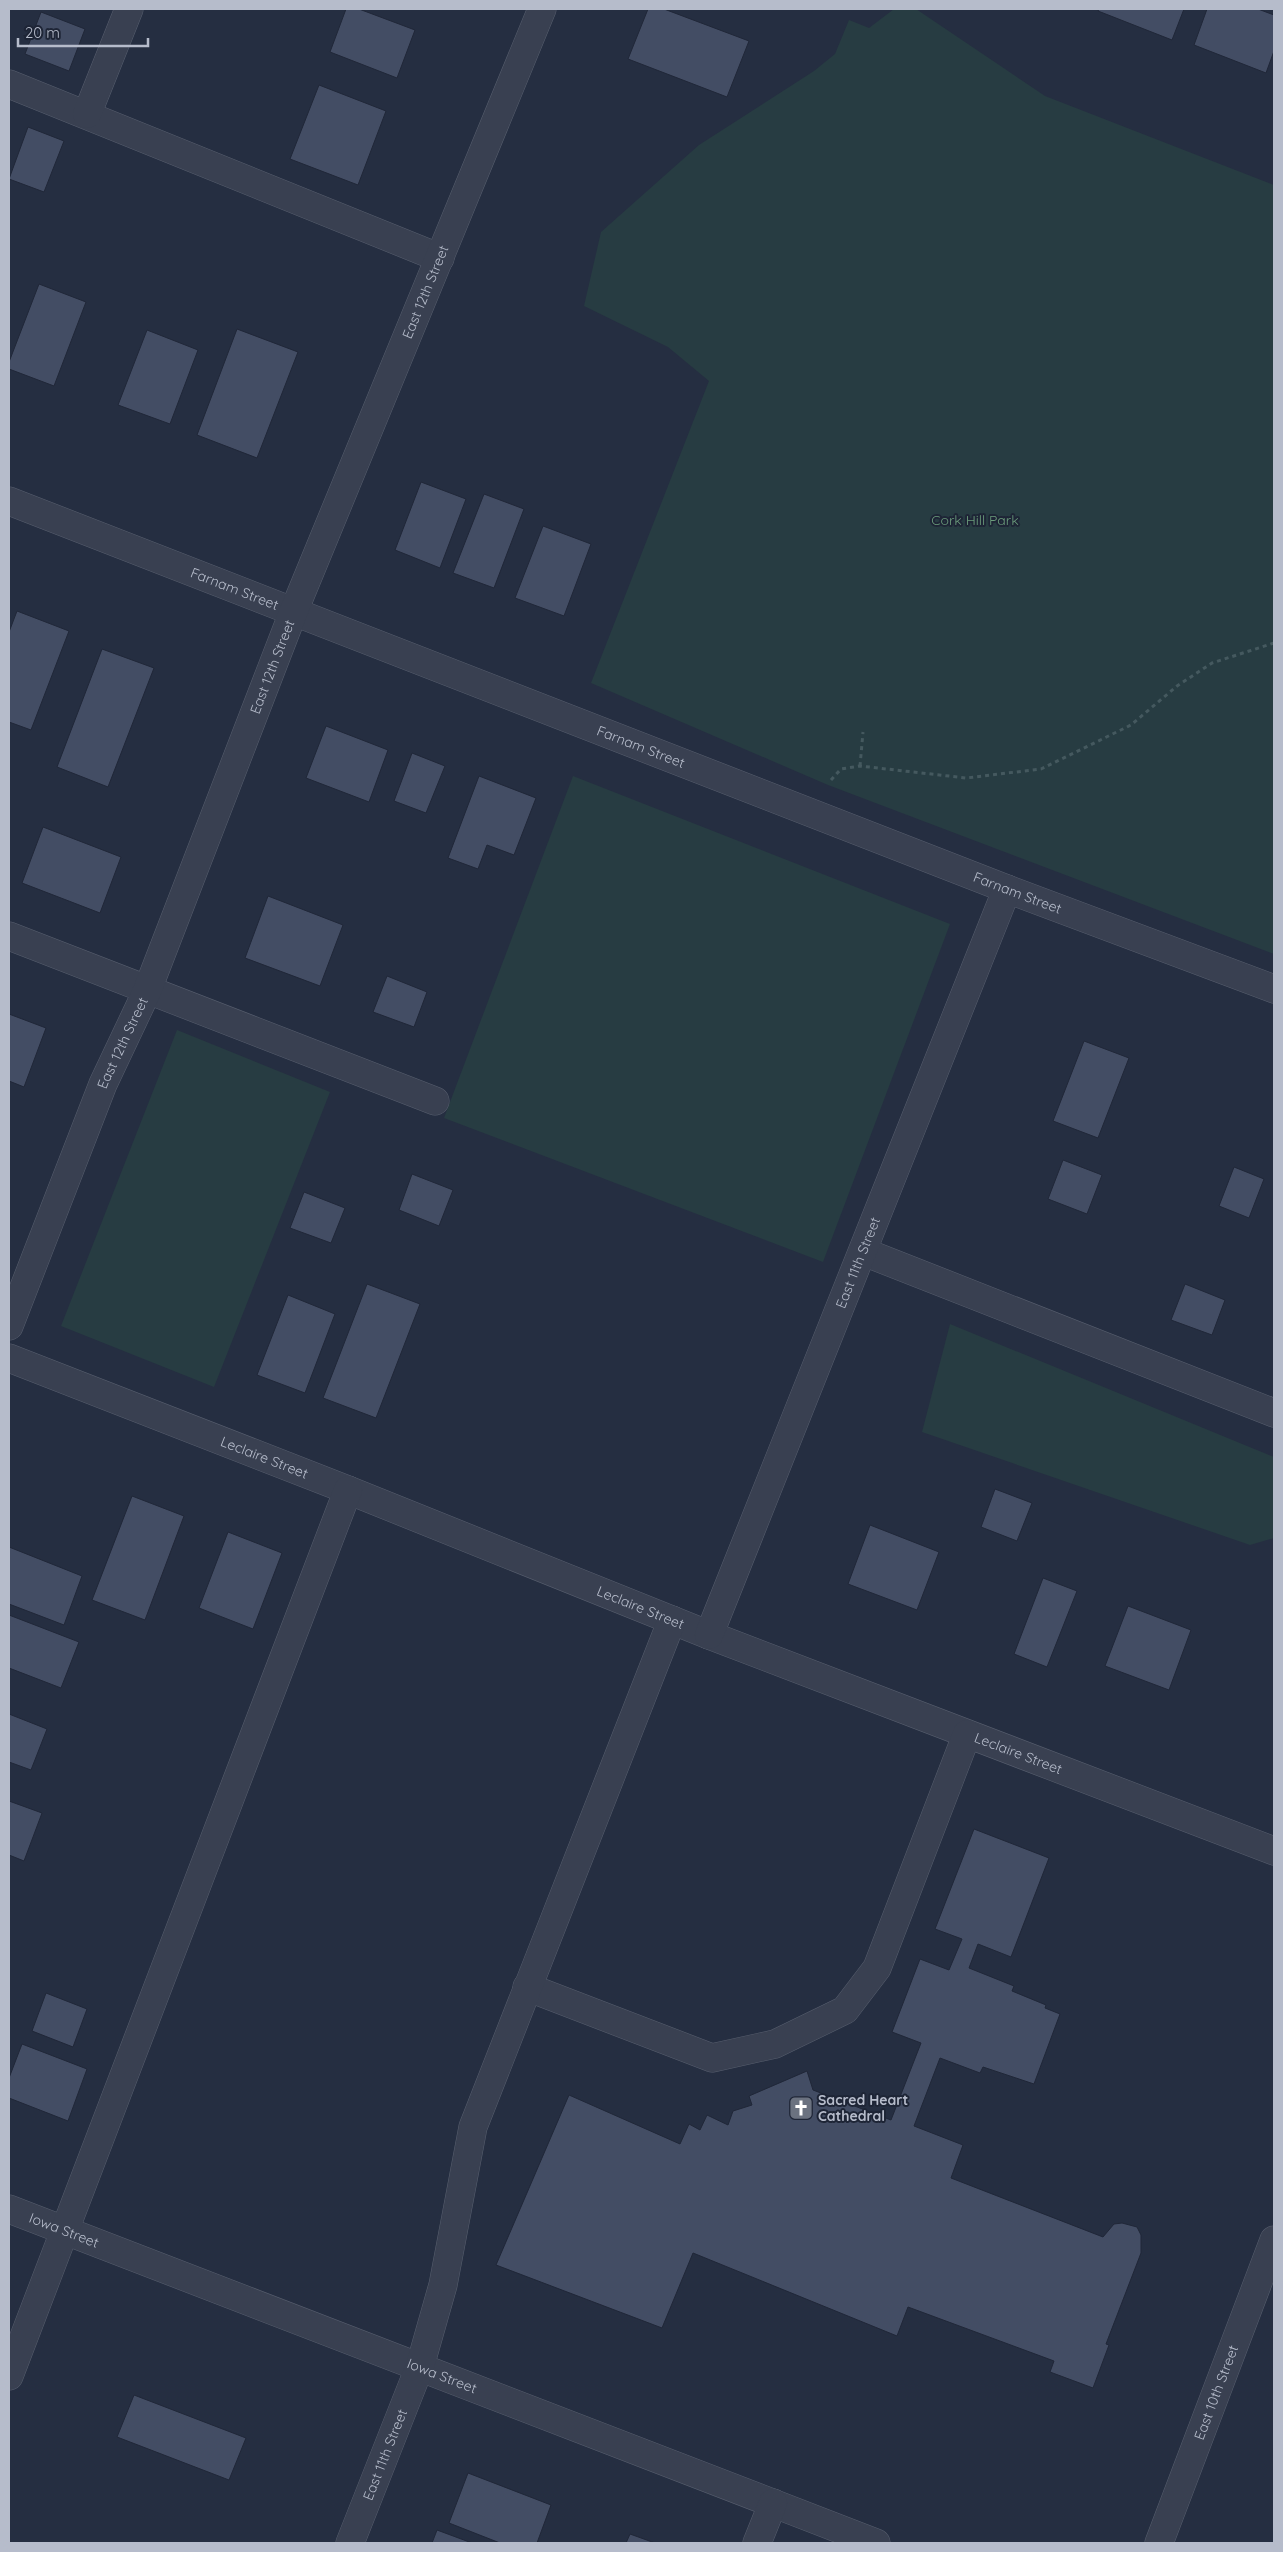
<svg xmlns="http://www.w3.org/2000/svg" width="1283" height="2552" font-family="Quicksand,sans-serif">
  <rect width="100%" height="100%" fill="#252e41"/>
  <g fill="#273c42">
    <path d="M894,9H916L1045,96L1274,185V954L828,785L591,683L709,381L668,347L584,306L601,232L699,145L814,71L835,54L849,20L869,28Z"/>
    <path d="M573,776L950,924L823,1262L444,1118Z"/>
    <path d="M177,1030L330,1092L214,1387L61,1326Z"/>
    <path d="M950,1324L1274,1457V1538L1250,1545L922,1432Z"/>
  </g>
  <g fill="#434d64" stroke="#202738">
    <path d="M346,9H359L415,30L397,78L330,52Z"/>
    <path d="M648,9H664L749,41L727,97L628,59Z"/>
    <path d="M1099,9H1184L1172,40L1098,11Z"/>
    <path d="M1207,9H1258L1274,15V51L1266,73L1194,45Z"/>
    <path d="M41,12L85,29L69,71L25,54Z"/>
    <path d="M319,85L386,111L358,185L290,159Z"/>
    <path d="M28,127L64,141L44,192L9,179Z"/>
    <path d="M39,284L86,302L54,386L9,369V362Z"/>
    <path d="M237,329L298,352L257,458L197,435Z"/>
    <path d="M147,330L198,350L170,424L118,405Z"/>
    <path d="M421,482L466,499L440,568L395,550Z"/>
    <path d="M484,494L524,509L494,588L453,573Z"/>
    <path d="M543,526L591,544L564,616L515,598Z"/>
    <path d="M17,611L69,631L31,730L9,722V632Z"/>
    <path d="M102,649L154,668L108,787L57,767Z"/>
    <path d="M326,726L388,750L369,802L306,778Z"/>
    <path d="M412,753L445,766L426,813L394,801Z"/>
    <path d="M479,776L536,798L514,855L487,845L478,869L448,858Z"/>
    <path d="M43,827L121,857L100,913L22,883Z"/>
    <path d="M268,896L343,925L320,986L245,958Z"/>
    <path d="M387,976L427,992L414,1027L373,1012Z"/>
    <path d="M9,1014L46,1028L24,1087L9,1081Z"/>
    <path d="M1084,1041L1129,1058L1098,1138L1053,1121Z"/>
    <path d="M1063,1160L1102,1175L1087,1214L1048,1199Z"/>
    <path d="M1234,1167L1264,1179L1249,1218L1219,1206Z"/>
    <path d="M412,1174L453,1190L439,1226L399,1210Z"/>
    <path d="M304,1192L345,1208L331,1243L290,1228Z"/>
    <path d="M367,1284L420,1304L376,1418L323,1398Z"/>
    <path d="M1185,1284L1225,1300L1212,1335L1171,1320Z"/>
    <path d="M288,1295L335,1314L305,1393L257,1375Z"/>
    <path d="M995,1489L1032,1503L1017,1541L981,1527Z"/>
    <path d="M132,1496L184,1516L145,1620L92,1600Z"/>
    <path d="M870,1525L939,1552L917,1610L848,1584Z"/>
    <path d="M228,1532L282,1553L253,1629L199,1608Z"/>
    <path d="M9,1547L82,1576L64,1625L9,1604Z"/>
    <path d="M1043,1578L1077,1591L1047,1667L1014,1654Z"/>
    <path d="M1128,1606L1191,1630L1169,1690L1105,1666Z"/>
    <path d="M9,1615L79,1642L61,1688L9,1668Z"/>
    <path d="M9,1714L47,1729L31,1770L9,1762Z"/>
    <path d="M9,1801L42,1813L24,1861L9,1855Z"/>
    <path d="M974,1829L1049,1858L1011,1957L978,1944L969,1968L1014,1986L1012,1991L1046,2005L1045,2008L1060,2014L1034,2084L983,2067L980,2073L940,2058L914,2126L963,2145L951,2178L1103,2237L1114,2224L1122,2223L1137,2227L1141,2235V2253L1106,2344L1109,2345L1093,2388L1050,2372L1054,2361L908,2307L897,2336L693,2253L662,2328L496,2265L569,2095L680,2144L689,2124L700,2130L707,2115L728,2125L733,2111L752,2105L749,2096L807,2071L813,2090L891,2120L921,2043L892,2032L920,1959L949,1970L962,1939L935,1929Z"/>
    <path d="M46,1993L87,2009L73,2047L32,2031Z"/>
    <path d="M22,2044L87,2069L68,2121L9,2098V2078Z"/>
    <path d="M134,2395L246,2438L229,2480L117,2437Z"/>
    <path d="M468,2473L551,2505L537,2543H500L449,2523Z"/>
    <path d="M437,2530L472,2543H432Z"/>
    <path d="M630,2534L655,2543H626Z"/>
  </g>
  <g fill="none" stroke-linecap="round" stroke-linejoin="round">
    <g stroke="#575e6e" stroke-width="29">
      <g id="minor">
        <path d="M9,84L440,258"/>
        <path d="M87,114L129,9"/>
        <path id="s1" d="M9,501L1007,889L1274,989"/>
        <path d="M9,936L435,1101"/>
        <path d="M864,1252L1274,1413"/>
        <path id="s2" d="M9,1326L103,1084L147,991L293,613L542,9"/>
        <path id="s3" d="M9,1358L348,1490L709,1635L1274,1851"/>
        <path id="s4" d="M709,1635L1007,889"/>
        <path d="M527,1987L712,2058L775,2044L845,2010L877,1968L967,1734"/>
        <path id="s5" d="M9,2209L876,2543"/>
        <path d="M9,2376L348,1490"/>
        <path id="s6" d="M350,2543L420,2366L443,2285L473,2127L672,1620"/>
        <path d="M757,2543L773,2503"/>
        <path id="s7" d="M1159,2543L1274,2240"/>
      </g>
    </g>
    <g stroke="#45595f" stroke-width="3" stroke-dasharray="4 4" stroke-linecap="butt">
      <path d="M860,766L863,732"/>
      <path d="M831,780L841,769L860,766L966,778L1041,769L1131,725L1177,686L1212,663L1274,643"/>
    </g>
    <use href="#minor" stroke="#394051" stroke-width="28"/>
  </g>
  <defs>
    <g id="church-square" transform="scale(1.25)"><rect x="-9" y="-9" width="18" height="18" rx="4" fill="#6b7280" stroke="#1e2536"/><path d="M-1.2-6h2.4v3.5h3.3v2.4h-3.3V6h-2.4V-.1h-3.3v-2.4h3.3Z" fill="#fff"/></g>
  </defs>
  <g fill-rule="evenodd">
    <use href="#church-square" x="801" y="2108"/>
  </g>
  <g text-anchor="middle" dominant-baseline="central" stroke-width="4" stroke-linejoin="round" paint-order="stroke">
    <g font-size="14" fill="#b6bccb" stroke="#1e2536">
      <text stroke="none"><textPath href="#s2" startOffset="1115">East 12th Street</textPath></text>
      <text stroke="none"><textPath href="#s1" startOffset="242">Farnam Street</textPath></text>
      <text stroke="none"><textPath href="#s2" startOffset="710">East 12th Street</textPath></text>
      <text stroke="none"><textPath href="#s1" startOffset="678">Farnam Street</textPath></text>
      <text stroke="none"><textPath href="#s1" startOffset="1082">Farnam Street</textPath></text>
      <text stroke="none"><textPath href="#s2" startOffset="305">East 12th Street</textPath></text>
      <text stroke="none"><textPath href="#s4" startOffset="401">East 11th Street</textPath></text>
      <text stroke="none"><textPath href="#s3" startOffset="274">Leclaire Street</textPath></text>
      <text stroke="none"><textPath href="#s3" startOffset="679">Leclaire Street</textPath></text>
      <text stroke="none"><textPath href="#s3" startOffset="1084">Leclaire Street</textPath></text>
      <text stroke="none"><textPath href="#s5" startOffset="59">Iowa Street</textPath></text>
      <text stroke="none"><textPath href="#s5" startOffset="464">Iowa Street</textPath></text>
      <text stroke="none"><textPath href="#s7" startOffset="161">East 10th Street</textPath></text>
      <text stroke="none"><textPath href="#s6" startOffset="95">East 11th Street</textPath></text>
    </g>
    <g font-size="14" fill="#6c9d7c" stroke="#1e2536">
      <text x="975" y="520">Cork Hill Park</text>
    </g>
    <g font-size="14" font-weight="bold" fill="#b6bccb" stroke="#1e2536" text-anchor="start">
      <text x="818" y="2100">Sacred Heart<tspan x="818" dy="16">Cathedral</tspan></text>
    </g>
  </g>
  <rect width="1283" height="2552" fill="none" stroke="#b6bccb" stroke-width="20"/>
  <path d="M18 38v8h130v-8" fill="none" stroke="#b6bccb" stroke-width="2.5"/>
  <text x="25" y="38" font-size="15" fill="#b6bccb" stroke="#1e2536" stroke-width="4" paint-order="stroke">20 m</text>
</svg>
